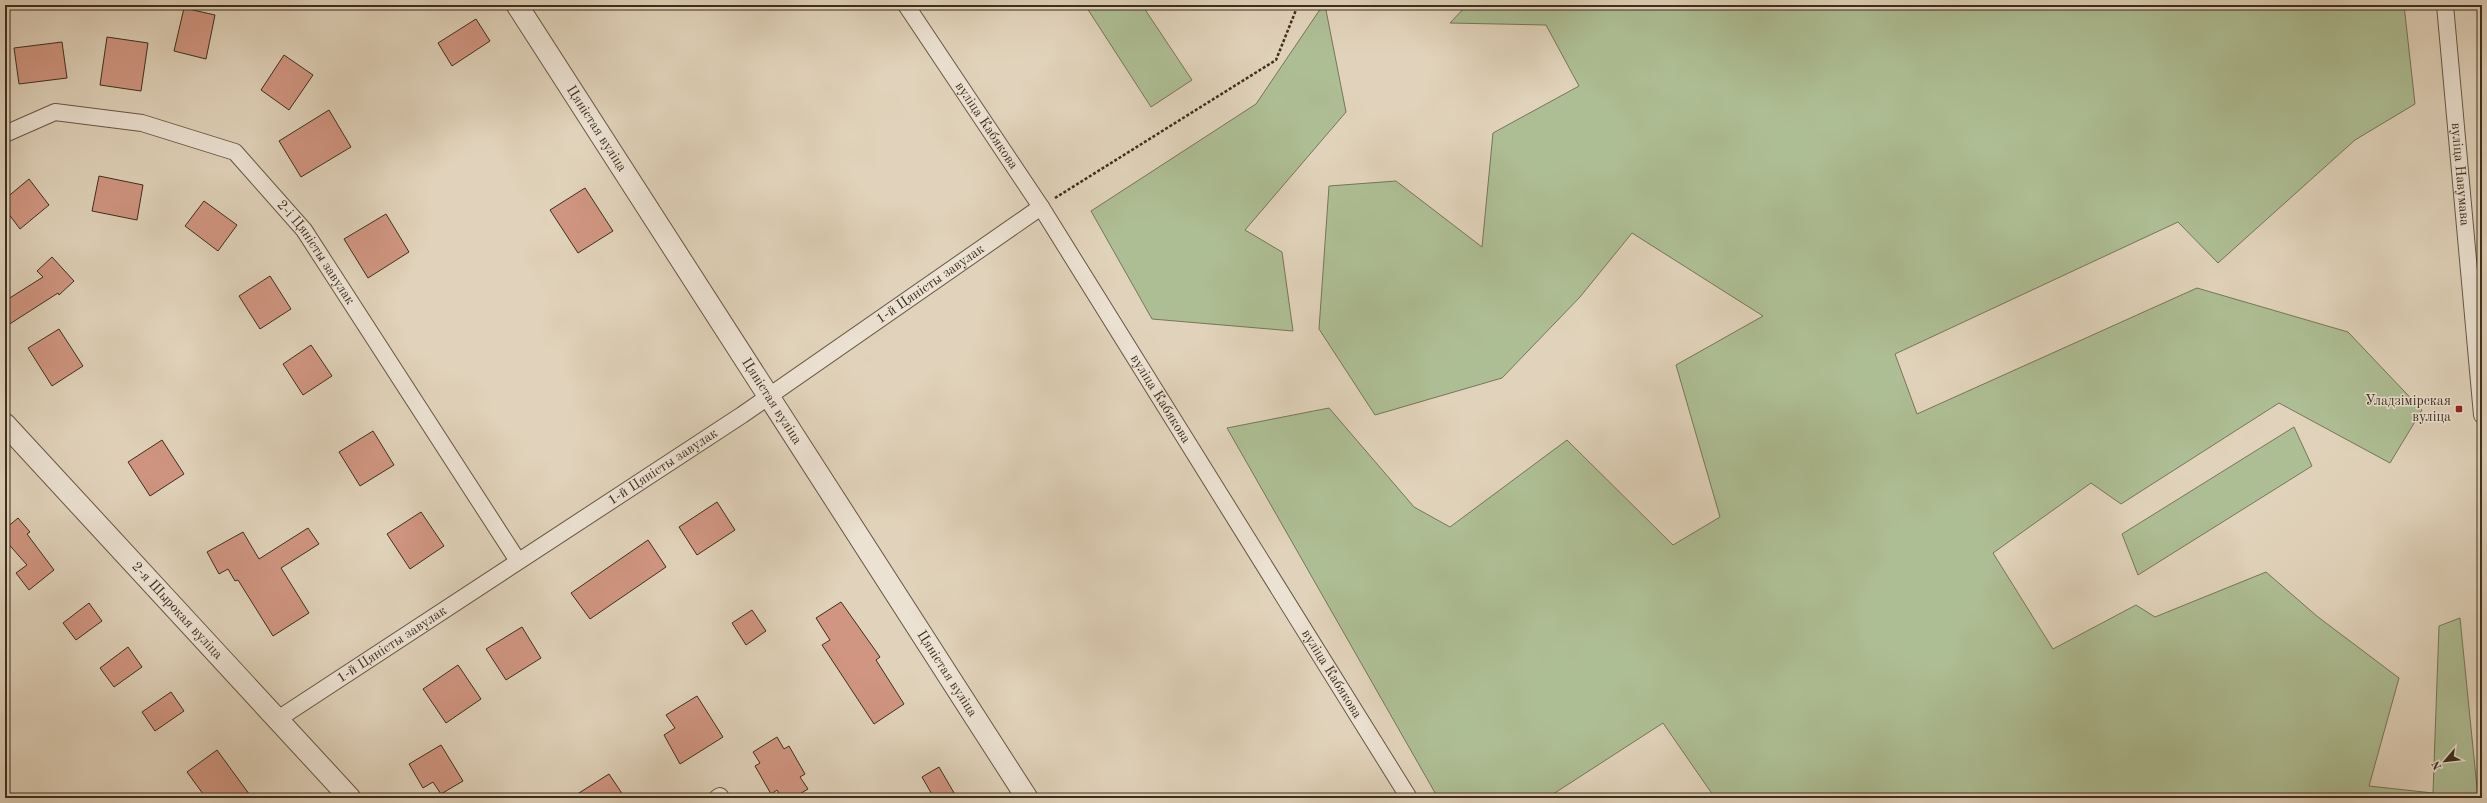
<svg xmlns="http://www.w3.org/2000/svg" width="2487" height="803" font-family="'Old Standard TT',serif">
  <rect width="100%" height="100%" fill="#e1d3bb"/>
  <filter id="stains"><feTurbulence type="fractalNoise" baseFrequency=".005" numOctaves="4"/><feColorMatrix values="0 0 0 0 .2 0 0 0 0 .09 0 0 0 0 .02 0 0 0 .5 -.17"/></filter>
  <radialGradient id="worn" r=".72"><stop offset=".6" stop-color="#630" stop-opacity="0"/><stop offset="1" stop-color="#630" stop-opacity=".3"/></radialGradient>
  <g fill="#aebe94" stroke="#767658">
    <path d="M1085,5H1142L1192,80L1151,107Z"/>
    <path d="M1323,5H1325L1346,112L1245,230L1282,252L1293,331L1152,319L1091,211L1256,104Z"/>
    <path d="M1467,5H2404L2415,104L2355,140L2218,263L2178,222L1895,354L1917,414L2197,288L2348,332L2422,410L2390,463L2279,403L2121,504L2091,483L1993,553L2053,649L2136,605L2155,617L2266,572L2318,617L2399,678L2369,786L2433,793L2439,626L2460,618L2478,798H1715L1663,723L1547,798H1438L1227,428L1329,408L1414,507L1450,527L1567,440L1673,545L1720,517L1676,365L1763,316L1632,233L1580,297L1502,378L1375,415L1319,329L1329,186L1396,181L1482,247L1493,133L1579,86L1546,25L1450,23Z"/>
    <path d="M2294,427L2312,466L2138,575L2122,534Z"/>
  </g>
  <g fill="#d19682" stroke="#3e2e1d">
    <path d="M184,8L215,15L206,59L174,51Z"/>
    <path d="M476,19L490,41L452,66L438,43Z"/>
    <path d="M107,37L148,43L141,91L100,85Z"/>
    <path d="M62,42L67,78L19,84L14,48Z"/>
    <path d="M284,55L313,75L289,110L261,90Z"/>
    <path d="M329,110L351,147L301,177L279,141Z"/>
    <path d="M99,176L143,185L137,220L92,211Z"/>
    <path d="M29,179L49,205L20,229L5,209V199Z"/>
    <path d="M585,188L613,231L578,253L550,210Z"/>
    <path d="M204,201L237,225L218,251L185,226Z"/>
    <path d="M386,214L409,252L368,278L344,239Z"/>
    <path d="M52,257L74,281L59,295L58,293L5,327V301L43,277L37,271Z"/>
    <path d="M270,276L291,309L260,329L239,296Z"/>
    <path d="M59,329L83,366L52,386L28,348Z"/>
    <path d="M311,345L332,376L303,395L283,364Z"/>
    <path d="M373,431L394,465L360,486L339,452Z"/>
    <path d="M162,440L184,474L150,496L128,462Z"/>
    <path d="M717,502L735,530L697,555L679,527Z"/>
    <path d="M421,512L444,546L410,569L387,534Z"/>
    <path d="M18,518L30,532L27,534L54,570L29,590L16,573L27,565L5,540V529Z"/>
    <path d="M308,528L319,544L281,568L309,613L273,636L238,580L235,581L228,569L219,574L207,552L243,532L259,559Z"/>
    <path d="M648,540L666,567L590,619L571,593Z"/>
    <path d="M841,602L880,657L876,660L904,704L874,724L822,645L830,640L816,618Z"/>
    <path d="M89,603L102,621L76,640L63,623Z"/>
    <path d="M752,610L766,631L746,645L732,623Z"/>
    <path d="M522,627L541,658L506,680L486,649Z"/>
    <path d="M128,647L142,667L114,687L100,668Z"/>
    <path d="M458,665L481,699L446,723L423,689Z"/>
    <path d="M171,692L184,711L155,731L142,712Z"/>
    <path d="M697,696L723,737L680,764L664,735L675,728L666,715Z"/>
    <path d="M777,737L784,749L789,746L805,774L800,777L808,789L793,798H782L777,790L771,794L755,766L760,763L753,752Z"/>
    <path d="M441,745L463,781L441,794L433,782L423,788L409,764Z"/>
    <path d="M217,750L252,798H206L187,772Z"/>
    <path d="M939,767L957,798H934L922,777Z"/>
    <path d="M609,774L625,798H571Z"/>
  </g>
  <g fill="none" stroke-linecap="round" stroke-linejoin="round">
    <g stroke="#675744" stroke-width="18">
      <g id="minor">
        <path id="s1" d="M906,5L1041,207L1409,798"/>
        <path id="s2" d="M2445,5L2482,415"/>
        <path id="s3" d="M5,134L55,112L142,123L235,152L304,230L518,561"/>
        <path id="s4" d="M278,719L742,415L1041,207"/>
        <path d="M717,798L720,796"/>
      </g>
    </g>
    <g stroke="#675744" stroke-width="23">
      <g id="tertiary">
        <path id="s5" d="M517,5L1027,798"/>
        <path id="s6" d="M5,424L350,798"/>
      </g>
    </g>
    <path stroke="#3e2e1d" stroke-width="2.5" stroke-dasharray="3 2" stroke-linecap="butt" d="M1055,198L1276,60L1298,5"/>
    <use href="#minor" stroke="#ece2d3" stroke-width="16"/>
    <use href="#tertiary" stroke="#ece2d3" stroke-width="21"/>
  </g>
  <rect fill="#8f2418" stroke="#ece2d3" stroke-width="1.5" x="2455" y="405" width="8" height="8" rx="2"/>
  <g text-anchor="middle" dominant-baseline="central" stroke-width="3" stroke-linejoin="round" paint-order="stroke">
    <g font-size="14" fill="#3e2e1d" stroke="#ece2d3">
      <text stroke="none"><textPath href="#s1" startOffset="145">вуліца Кабякова</textPath></text>
      <text stroke="none"><textPath href="#s5" startOffset="147">Цяністая вуліца</textPath></text>
      <text stroke="none"><textPath href="#s2" startOffset="170">вуліца Навумава</textPath></text>
      <text stroke="none"><textPath href="#s3" startOffset="369">2-і Цяністы завулак</textPath></text>
      <text stroke="none"><textPath href="#s4" startOffset="784">1-й Цяністы завулак</textPath></text>
      <text stroke="none"><textPath href="#s1" startOffset="469">вуліца Кабякова</textPath></text>
      <text stroke="none"><textPath href="#s5" startOffset="471">Цяністая вуліца</textPath></text>
      <text stroke="none"><textPath href="#s4" startOffset="460">1-й Цяністы завулак</textPath></text>
      <text stroke="none"><textPath href="#s6" startOffset="254">2-я Шырокая вуліца</textPath></text>
      <text stroke="none"><textPath href="#s4" startOffset="136">1-й Цяністы завулак</textPath></text>
      <text stroke="none"><textPath href="#s5" startOffset="795">Цяністая вуліца</textPath></text>
      <text stroke="none"><textPath href="#s1" startOffset="793">вуліца Кабякова</textPath></text>
    </g>
    <g font-size="14" fill="#3e2e1d" stroke="#ece2d3" text-anchor="end">
      <text x="2451" y="401">Уладзімірская<tspan x="2451" dy="16">вуліца</tspan></text>
    </g>
  </g>
  <rect width="2487" height="803" fill="none" stroke="#e1d3bb" stroke-width="20"/>
  <rect x="6" y="6" width="2475" height="791" fill="none" stroke="#3e2e1d" stroke-width="2"/>
  <rect x="10" y="10" width="2467" height="783" fill="none" stroke="#3e2e1d"/>
  <g transform="translate(2445 761) rotate(242)" stroke="#ece2d3" stroke-width="3" paint-order="stroke">
  <path d="M0-3L7 15L0 10L-7 15Z" fill="#3e2e1d"/>
  <text y="-6" font-size="11" font-weight="bold" text-anchor="middle" fill="#3e2e1d">N</text>
  </g>
  <rect width="100%" height="100%" filter="url(#stains)"/>
  <rect width="100%" height="100%" fill="url(#worn)"/>
</svg>
